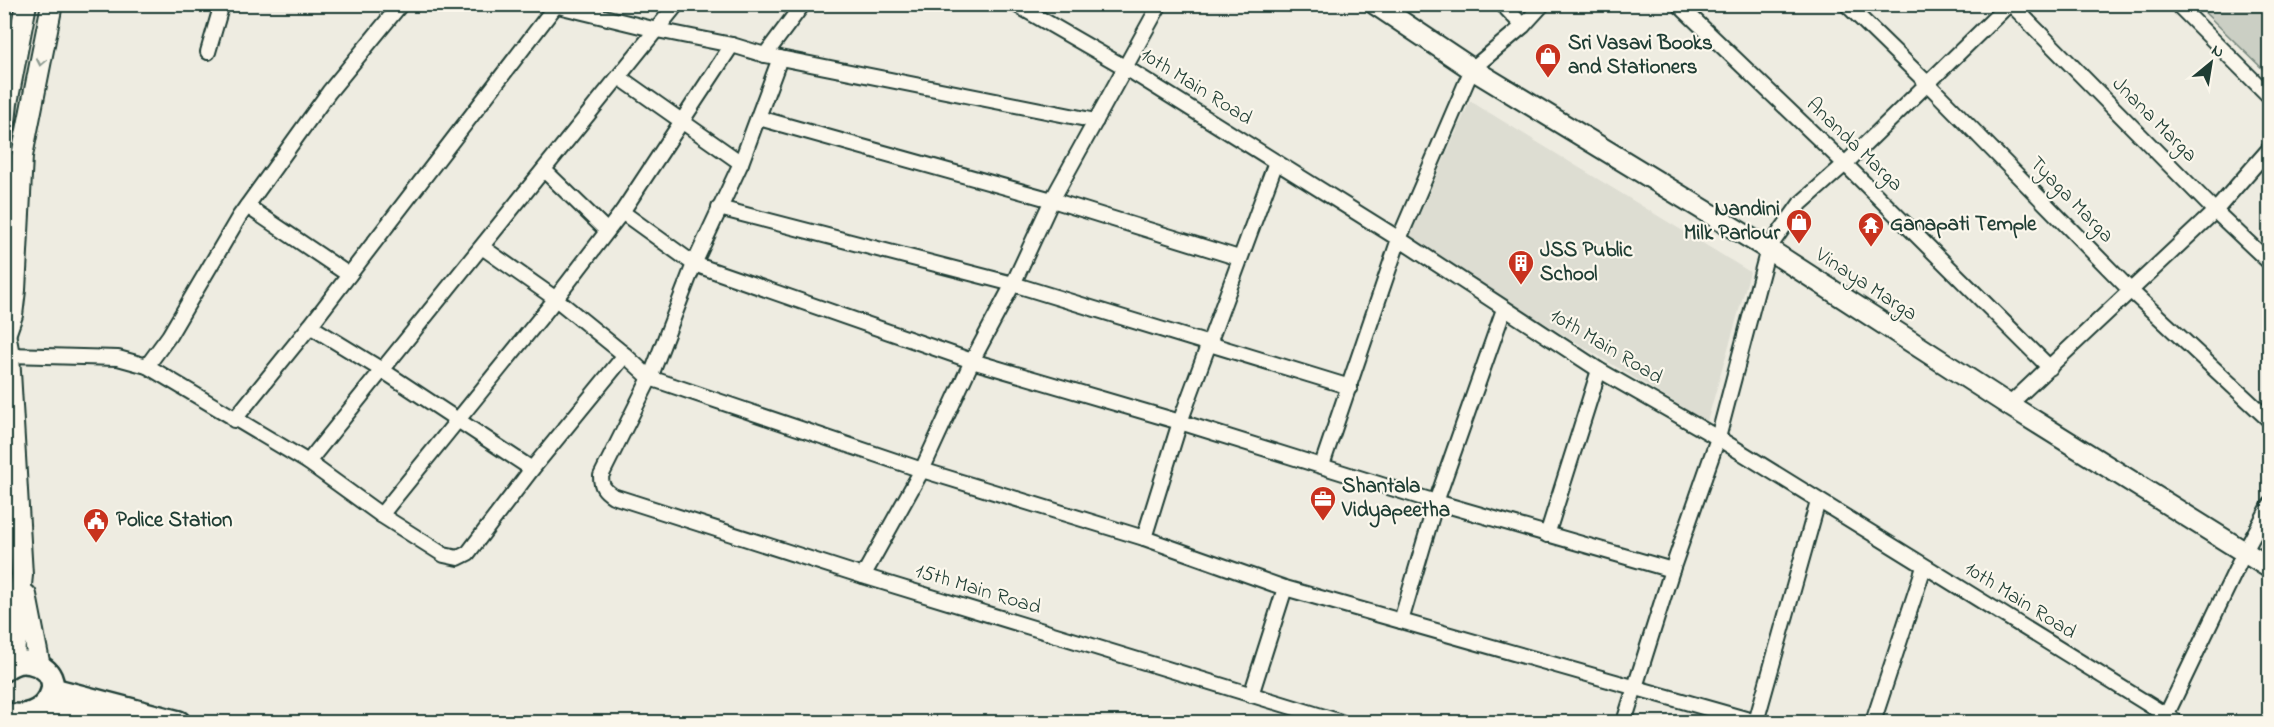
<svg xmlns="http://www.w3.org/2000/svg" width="2274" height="727" font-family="'Indie Flower',sans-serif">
  <rect width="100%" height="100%" fill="#eeece1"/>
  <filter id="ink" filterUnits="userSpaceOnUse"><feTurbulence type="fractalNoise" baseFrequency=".0167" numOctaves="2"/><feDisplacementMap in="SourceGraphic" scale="12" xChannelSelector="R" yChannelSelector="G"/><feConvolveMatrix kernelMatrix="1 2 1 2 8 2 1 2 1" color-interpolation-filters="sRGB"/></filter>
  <g filter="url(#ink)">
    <path fill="#ddddd2" d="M1470,101L1750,272L1707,422L1408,240Z"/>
    <path fill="#cbcfc4" stroke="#75867c" stroke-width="1.5" d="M2197,5H2269V75Z"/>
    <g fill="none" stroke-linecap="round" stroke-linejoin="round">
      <g stroke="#1f3d34" stroke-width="18">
        <g id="street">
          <path d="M550,4L657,30L732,45L765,55L1096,121"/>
          <path d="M1015,4L1126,68L1399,239L1599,370L1718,438L2177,722"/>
          <path d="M1502,4L1523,26"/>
          <path d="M1678,4L1845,164L2050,368"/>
          <path d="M1846,4L1927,83L2131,291L2270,421"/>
          <path d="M2011,4L2215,211L2270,263"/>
          <path d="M2177,4L2270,97"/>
          <path d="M208,52L222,4"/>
          <path d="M765,55L803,4"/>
          <path d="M780,58L741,163L694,264L650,378L601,476C601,486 604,490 613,496L863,576L1341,722"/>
          <path d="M619,77L741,163"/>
          <path d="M759,118L1052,200L1239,258"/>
          <path d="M544,170L607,231"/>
          <path d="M247,206L349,275"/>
          <path d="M719,208L1013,284L1350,387"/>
          <path d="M622,212L694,264L972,361L1180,422L1436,502L1672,570"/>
          <path d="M482,247L556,299L625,355"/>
          <path d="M310,326L382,370L532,469"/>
          <path d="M9,355L118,358L147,366L308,462L381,515L444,555L458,558L468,553L532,469L625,355L650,378L922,470L1144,538L1285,588L1756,722"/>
          <path d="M147,366L169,336L239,217L329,92L401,4"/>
          <path d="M2009,405L2215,211L2270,148"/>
          <path d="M234,420L310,326L557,4"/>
          <path d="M308,462L677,4"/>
          <path d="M1322,465L1399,239L1472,69L1523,26L1543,4"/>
          <path d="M381,515L550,306L622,212L732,45"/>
          <path d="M1547,535L1599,370"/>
          <path d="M1144,538L1180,422L1276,162"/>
          <path d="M863,576L922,470L972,361L1013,284L1052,200L1160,4"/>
          <path d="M1401,621L1436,502L1504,309"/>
          <path d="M1251,695L1285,588"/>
          <path d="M1624,722L1672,570L1718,438L1768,249L1800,204L1845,164L2009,4"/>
          <path d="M1756,722L1818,501"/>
          <path d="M1873,722L1924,567"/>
          <path d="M2163,722L2244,553L2270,505"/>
        </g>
      </g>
      <g stroke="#1f3d34" stroke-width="24">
        <g id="secondary">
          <path d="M1375,4L1472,69L1768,249L2009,405L2270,568"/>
          <path d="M4,132L7,103L26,4"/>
          <path d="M4,328L9,355L22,575L13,664"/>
          <path d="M6,332L12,315L15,290L22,156L52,4"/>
          <path d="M26,595L40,667"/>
        </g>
      </g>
      <g stroke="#1f3d34" stroke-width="26">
        <g id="primary">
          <path d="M4,670C12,663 21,660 31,663C74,674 46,727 4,713"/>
          <path d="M53,689L179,722"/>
          <path d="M46,710L88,711L111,715"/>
        </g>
      </g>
      <use href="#street" stroke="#fbf7ec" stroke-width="14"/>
      <use href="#secondary" stroke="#fbf7ec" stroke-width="20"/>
      <use href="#primary" stroke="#fbf7ec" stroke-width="21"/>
    </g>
    <defs><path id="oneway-chevron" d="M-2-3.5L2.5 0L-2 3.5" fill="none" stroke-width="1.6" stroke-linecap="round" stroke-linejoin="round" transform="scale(1.5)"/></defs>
    <use stroke="#8d9a90" href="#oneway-chevron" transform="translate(41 62) rotate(101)"/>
  </g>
  <defs>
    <g id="shop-pin" transform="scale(1.35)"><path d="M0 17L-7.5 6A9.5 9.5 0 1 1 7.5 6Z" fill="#c8321e" stroke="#fbf7ec"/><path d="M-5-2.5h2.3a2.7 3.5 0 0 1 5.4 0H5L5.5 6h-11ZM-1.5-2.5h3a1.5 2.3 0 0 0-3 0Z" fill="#fff"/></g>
    <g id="temple-pin" transform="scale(1.35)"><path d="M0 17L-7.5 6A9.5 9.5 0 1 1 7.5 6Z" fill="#c8321e" stroke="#fbf7ec"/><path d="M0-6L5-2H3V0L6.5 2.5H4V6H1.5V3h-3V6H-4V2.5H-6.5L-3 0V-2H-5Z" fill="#fff"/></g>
    <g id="building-pin" transform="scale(1.35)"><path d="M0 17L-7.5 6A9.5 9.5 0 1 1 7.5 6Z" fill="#c8321e" stroke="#fbf7ec"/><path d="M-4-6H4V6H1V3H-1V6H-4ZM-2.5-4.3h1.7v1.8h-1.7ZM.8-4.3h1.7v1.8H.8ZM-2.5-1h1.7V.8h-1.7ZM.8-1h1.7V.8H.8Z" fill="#fff"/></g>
    <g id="office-pin" transform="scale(1.35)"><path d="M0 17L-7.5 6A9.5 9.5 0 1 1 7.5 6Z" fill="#c8321e" stroke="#fbf7ec"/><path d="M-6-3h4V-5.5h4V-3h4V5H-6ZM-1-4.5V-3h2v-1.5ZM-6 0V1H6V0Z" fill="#fff"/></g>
    <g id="civic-pin" transform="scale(1.35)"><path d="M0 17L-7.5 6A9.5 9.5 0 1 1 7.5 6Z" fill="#c8321e" stroke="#fbf7ec"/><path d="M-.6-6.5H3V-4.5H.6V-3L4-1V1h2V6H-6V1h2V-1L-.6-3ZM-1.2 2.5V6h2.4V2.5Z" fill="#fff"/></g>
  </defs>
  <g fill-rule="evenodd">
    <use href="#shop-pin" x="1548" y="56"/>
    <use href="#shop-pin" x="1799" y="222"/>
    <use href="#temple-pin" x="1871" y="225"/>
    <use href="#building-pin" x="1521" y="263"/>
    <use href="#office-pin" x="1323" y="499"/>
    <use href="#civic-pin" x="96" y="521"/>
  </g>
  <g text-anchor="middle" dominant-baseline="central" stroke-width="4.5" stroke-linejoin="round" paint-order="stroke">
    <g font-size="21" font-weight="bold" fill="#1f3d34" stroke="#fbf7ec" text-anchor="start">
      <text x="1568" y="44">Sri Vasavi Books<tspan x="1568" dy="24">and Stationers</tspan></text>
      <text x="1780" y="210" text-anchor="end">Nandini<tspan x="1780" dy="24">Milk Parlour</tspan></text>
      <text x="1890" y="225">Ganapati Temple</text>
      <text x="1540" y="251">JSS Public<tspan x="1540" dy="24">School</tspan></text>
      <text x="1342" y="487">Shantala<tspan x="1342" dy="24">Vidyapeetha</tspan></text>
      <text x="116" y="521">Police Station</text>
    </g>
    <g font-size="21" fill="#1f3d34" stroke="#fbf7ec">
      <text transform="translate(1196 87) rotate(32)">10th Main Road</text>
      <text transform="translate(2154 120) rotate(45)">Jnana Marga</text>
      <text transform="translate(1854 145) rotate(44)">Ananda Marga</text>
      <text transform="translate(2071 200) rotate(46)">Tyaga Marga</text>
      <text transform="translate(1866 285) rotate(33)">Vinaya Marga</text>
      <text transform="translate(1606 347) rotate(31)">10th Main Road</text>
      <text transform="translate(978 590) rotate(17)">15th Main Road</text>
      <text transform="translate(2020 601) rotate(32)">10th Main Road</text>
    </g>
  </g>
  <rect width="2274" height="727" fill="none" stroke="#fbf7ec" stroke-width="24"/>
  <rect x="12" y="12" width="2250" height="703" fill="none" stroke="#1f3d34" stroke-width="2" filter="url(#ink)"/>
  <g transform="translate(2211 63) rotate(30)" stroke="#fbf7ec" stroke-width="4.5" paint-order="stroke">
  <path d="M0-4.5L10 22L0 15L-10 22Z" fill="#1f3d34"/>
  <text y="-9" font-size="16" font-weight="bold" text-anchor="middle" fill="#1f3d34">N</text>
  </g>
</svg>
